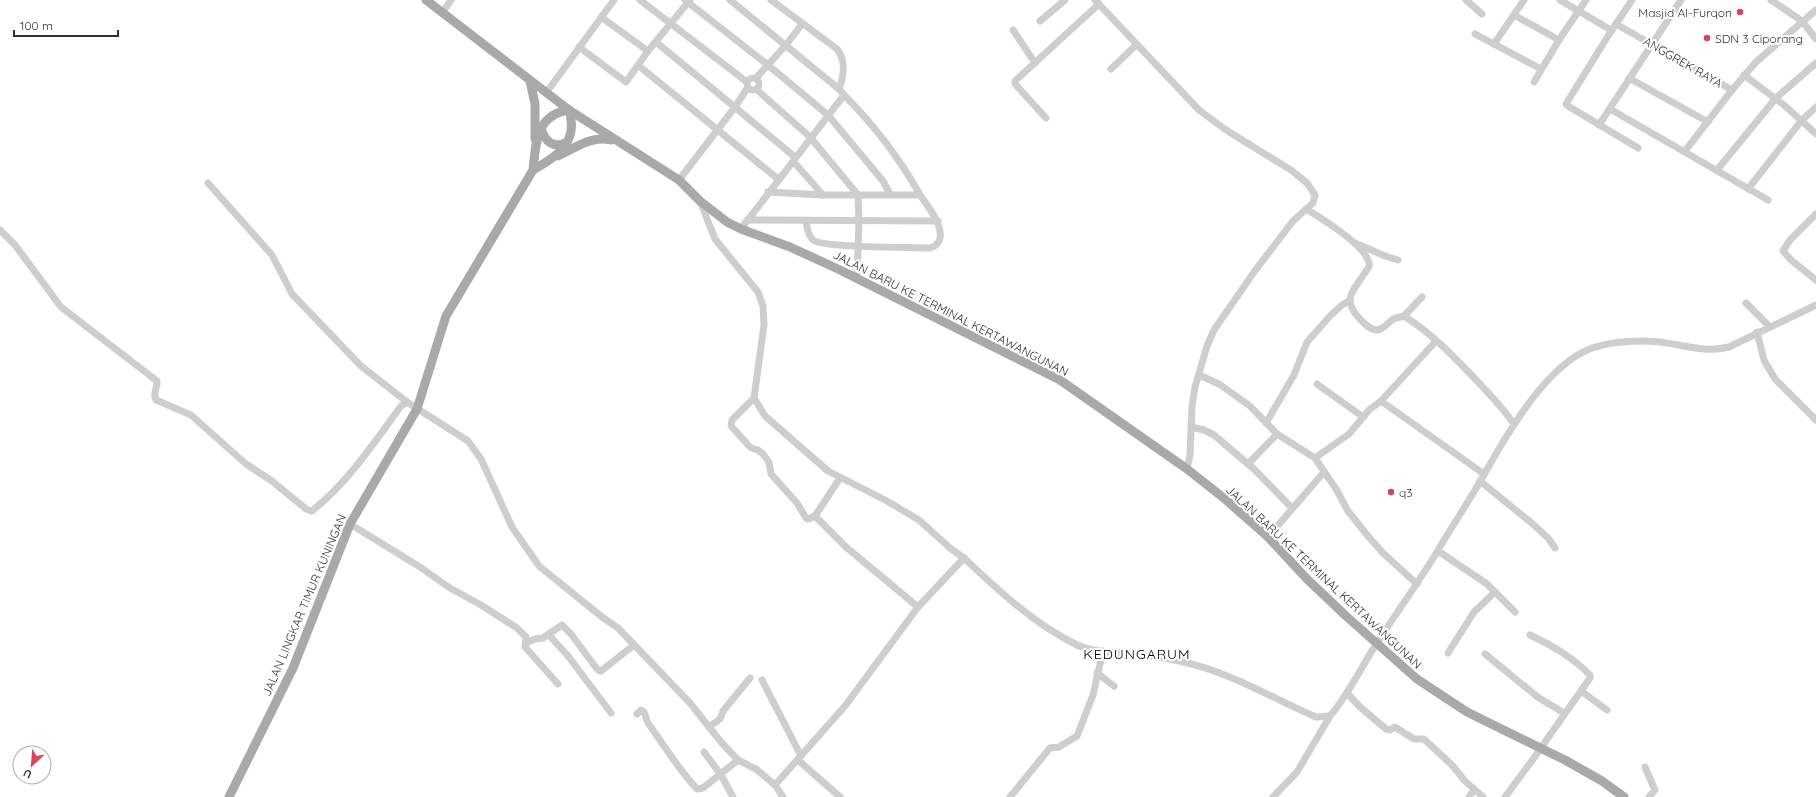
<svg xmlns="http://www.w3.org/2000/svg" width="1816" height="797" font-family="Quicksand,sans-serif">
  <rect width="100%" height="100%" fill="#fff"/>
  <g fill="none" stroke-linecap="round" stroke-linejoin="round">
    <g stroke="#cecece" stroke-width="7">
      <path d="M640,0L747,82"/>
      <path d="M685,0L768,65L828,115L883,181L890,194"/>
      <path d="M730,0L839,89"/>
      <path d="M1095,0L1199,110L1226,130L1291,170L1307,183L1315,195L1313,203L1293,221L1254,272L1214,330L1207,346L1195,387L1192,406L1190,455L1187,469"/>
      <path d="M1466,0L1482,14"/>
      <path d="M1560,0L1611,30"/>
      <path d="M1632,0L1608,36L1566,104L1568,106L1638,148"/>
      <path d="M1771,0L1802,21L1816,39"/>
      <path d="M442,13L451,0"/>
      <path d="M1514,15L1559,40"/>
      <path d="M601,17L648,51"/>
      <path d="M1040,21L1065,0"/>
      <path d="M1616,24L1732,90L1756,62L1816,10"/>
      <path d="M1013,30L1035,63"/>
      <path d="M1475,34L1541,69"/>
      <path d="M656,42L795,157"/>
      <path d="M1494,44L1524,0"/>
      <path d="M579,47L626,82L648,51L690,0"/>
      <path d="M639,66L778,179"/>
      <path d="M1111,69L1136,45"/>
      <path d="M1744,75L1784,105L1816,134"/>
      <circle cx="753" cy="84" r="6"/>
      <path d="M756,78L786,45L802,24"/>
      <path d="M1629,78L1708,122"/>
      <path d="M1534,82L1559,40L1586,0"/>
      <path d="M756,89L810,137L858,195L859,221L857,279"/>
      <path d="M546,93L614,0"/>
      <path d="M1610,109L1768,200"/>
      <path d="M1046,118L1015,84V81L1099,4"/>
      <path d="M1599,125L1681,0"/>
      <path d="M1685,151L1732,90"/>
      <path d="M793,161L823,195"/>
      <path d="M1717,170L1776,98L1816,63"/>
      <path d="M679,180L735,107L748,87"/>
      <path d="M208,183L272,255L292,294L361,366L407,402L468,441L481,459L512,527L539,566L602,617L618,628L690,703L721,742L738,760L756,769L775,785"/>
      <path d="M1748,189L1802,120L1816,107"/>
      <path d="M768,192L823,195H920C900,159 873,124 844,95"/>
      <path d="M700,201L715,239L758,292L763,306L764,325L754,398L765,416L828,471L887,501L919,520L951,549L964,558"/>
      <path d="M1306,209C1321,218 1365,245 1369,263C1370,266 1368,269 1366,271C1354,291 1340,298 1360,319C1365,324 1370,330 1378,330L1384,327L1393,319L1404,316C1433,334 1457,360 1480,384C1492,397 1504,409 1514,424"/>
      <path d="M1816,214L1790,240L1783,251L1791,260L1816,280"/>
      <path d="M747,220L938,221"/>
      <path d="M806,221C807,227 808,236 813,240C822,248 912,247 930,248C955,240 928,206 920,195"/>
      <path d="M741,229L844,95L839,89C844,76 846,60 837,49L771,0"/>
      <path d="M0,230L15,245L61,307L157,381C158,388 152,393 156,400L191,415L246,464L272,481L306,509L312,511C348,482 374,443 401,406L407,402"/>
      <path d="M1355,243L1385,256L1398,260"/>
      <path d="M1746,303L1770,327"/>
      <path d="M1404,316L1422,297"/>
      <path d="M1757,332L1764,360L1775,379L1816,420"/>
      <path d="M1199,375L1219,384L1250,406L1277,434L1315,458L1349,434L1369,410L1381,401L1436,341"/>
      <path d="M1317,384L1363,417"/>
      <path d="M754,398L732,420L731,426L751,448L758,450L763,454L769,462L771,474L797,503L806,518L808,519L815,516"/>
      <path d="M1381,401L1484,474"/>
      <path d="M1266,423L1294,375L1307,342L1330,316L1342,305L1349,301"/>
      <path d="M1191,427L1204,430L1214,435L1255,470L1292,508"/>
      <path d="M1315,458L1336,489L1348,511L1367,535L1383,553L1417,584"/>
      <path d="M1248,464L1277,434"/>
      <path d="M840,478L815,516L846,547L918,607"/>
      <path d="M1480,481L1534,525L1548,538L1555,548"/>
      <path d="M350,524L420,567L450,588L481,605L517,628L526,637L525,647L558,684"/>
      <path d="M1268,537L1324,472"/>
      <path d="M1438,551L1487,584L1515,612"/>
      <path d="M549,635L568,656L611,713"/>
      <path d="M526,643L535,639L543,638L562,625L571,634L597,669L601,671L634,645"/>
      <path d="M1448,653L1474,612L1495,592"/>
      <path d="M1485,654L1539,698L1564,713"/>
      <path d="M1097,673L1114,686"/>
      <path d="M762,680L801,756"/>
      <path d="M1581,691L1607,710"/>
      <path d="M1347,693L1360,707L1386,729L1390,730L1395,727L1414,739H1424L1452,765L1465,781L1483,797"/>
      <path d="M637,714L641,710L644,712C646,715 646,720 648,723C664,745 678,769 697,789L703,788L738,760"/>
      <path d="M709,727L720,719L723,711L750,678"/>
      <path d="M704,752L721,775L733,797"/>
      <path d="M798,760L840,797"/>
      <path d="M1645,767L1655,790L1649,797"/>
      <path d="M783,797L775,785L845,706L918,607L964,558C999,591 1034,624 1077,645C1092,652 1111,652 1128,654C1145,655 1162,657 1179,661C1228,671 1270,697 1316,717L1330,716C1349,694 1361,667 1377,643C1397,612 1418,583 1437,552C1451,528 1467,504 1481,480C1504,439 1545,365 1592,348C1614,341 1637,340 1660,342C1684,345 1705,353 1729,347L1816,305"/>
      <path d="M1010,797L1050,748L1059,747L1077,736L1093,695L1103,651"/>
      <path d="M1273,797L1297,772L1330,716"/>
      <path d="M1469,797L1474,790"/>
      <path d="M1505,797L1531,762L1590,678V675C1572,657 1553,646 1530,635"/>
    </g>
    <g stroke="#a9a9a9" stroke-width="9">
      <path d="M426,0L569,110L679,180L700,201L727,222L741,229L790,247L838,269L1060,380L1187,469L1225,499L1268,537L1307,579L1346,616L1417,679L1467,712L1565,760L1602,781L1624,797"/>
      <path d="M530,81L535,104V139"/>
      <path d="M541,128C545,142 553,148 566,143"/>
      <path d="M558,156C575,148 592,135 611,140"/>
      <path d="M229,797L293,668L350,524L417,409L446,316L533,170C536,142 536,115 569,110C579,142 558,156 533,170"/>
    </g>
  </g>
  <g fill="#d7445d" stroke="#fff" stroke-width="1.5">
    <circle cx="1740" cy="12" r="4"/>
    <circle cx="1707" cy="38" r="4"/>
    <circle cx="1391" cy="492" r="4"/>
  </g>
  <g text-anchor="middle" dominant-baseline="central" stroke-width="4" stroke-linejoin="round" paint-order="stroke">
    <g font-size="12" fill="#313131" stroke="#fff" text-anchor="start">
      <text x="1732" y="12" text-anchor="end">Masjid Al-Furqon</text>
      <text x="1715" y="38">SDN 3 Ciporang</text>
      <text x="1399" y="492">q3</text>
    </g>
    <g font-size="12" fill="#313131" stroke="#fff">
      <text transform="translate(1683 62) rotate(30)">ANGGREK RAYA</text>
      <text transform="translate(951 313) rotate(27)">JALAN BARU KE TERMINAL KERTAWANGUNAN</text>
      <text transform="translate(1324 577) rotate(43)">JALAN BARU KE TERMINAL KERTAWANGUNAN</text>
      <text transform="translate(304 605) rotate(-67)">JALAN LINGKAR TIMUR KUNINGAN</text>
    </g>
    <g font-size="14" letter-spacing="1" fill="#000" stroke="#fff">
      <text x="1137" y="654">KEDUNGARUM</text>
    </g>
  </g>
  <g transform="translate(32 765) rotate(206)"><circle r="19" fill="#ffffff" stroke="#adadad"/>
  <path d="M0-3L7 15L0 10L-7 15Z" fill="#d7445d"/>
  <text y="-6" font-size="11" font-weight="bold" text-anchor="middle" fill="#313131">U</text>
  </g>
  <path d="M14 30v6h104v-6" fill="none" stroke="#313131" stroke-width="2"/>
  <text x="20" y="30" font-size="12" fill="#313131" stroke="#ffffff" stroke-width="3" paint-order="stroke">100 m</text>
</svg>
